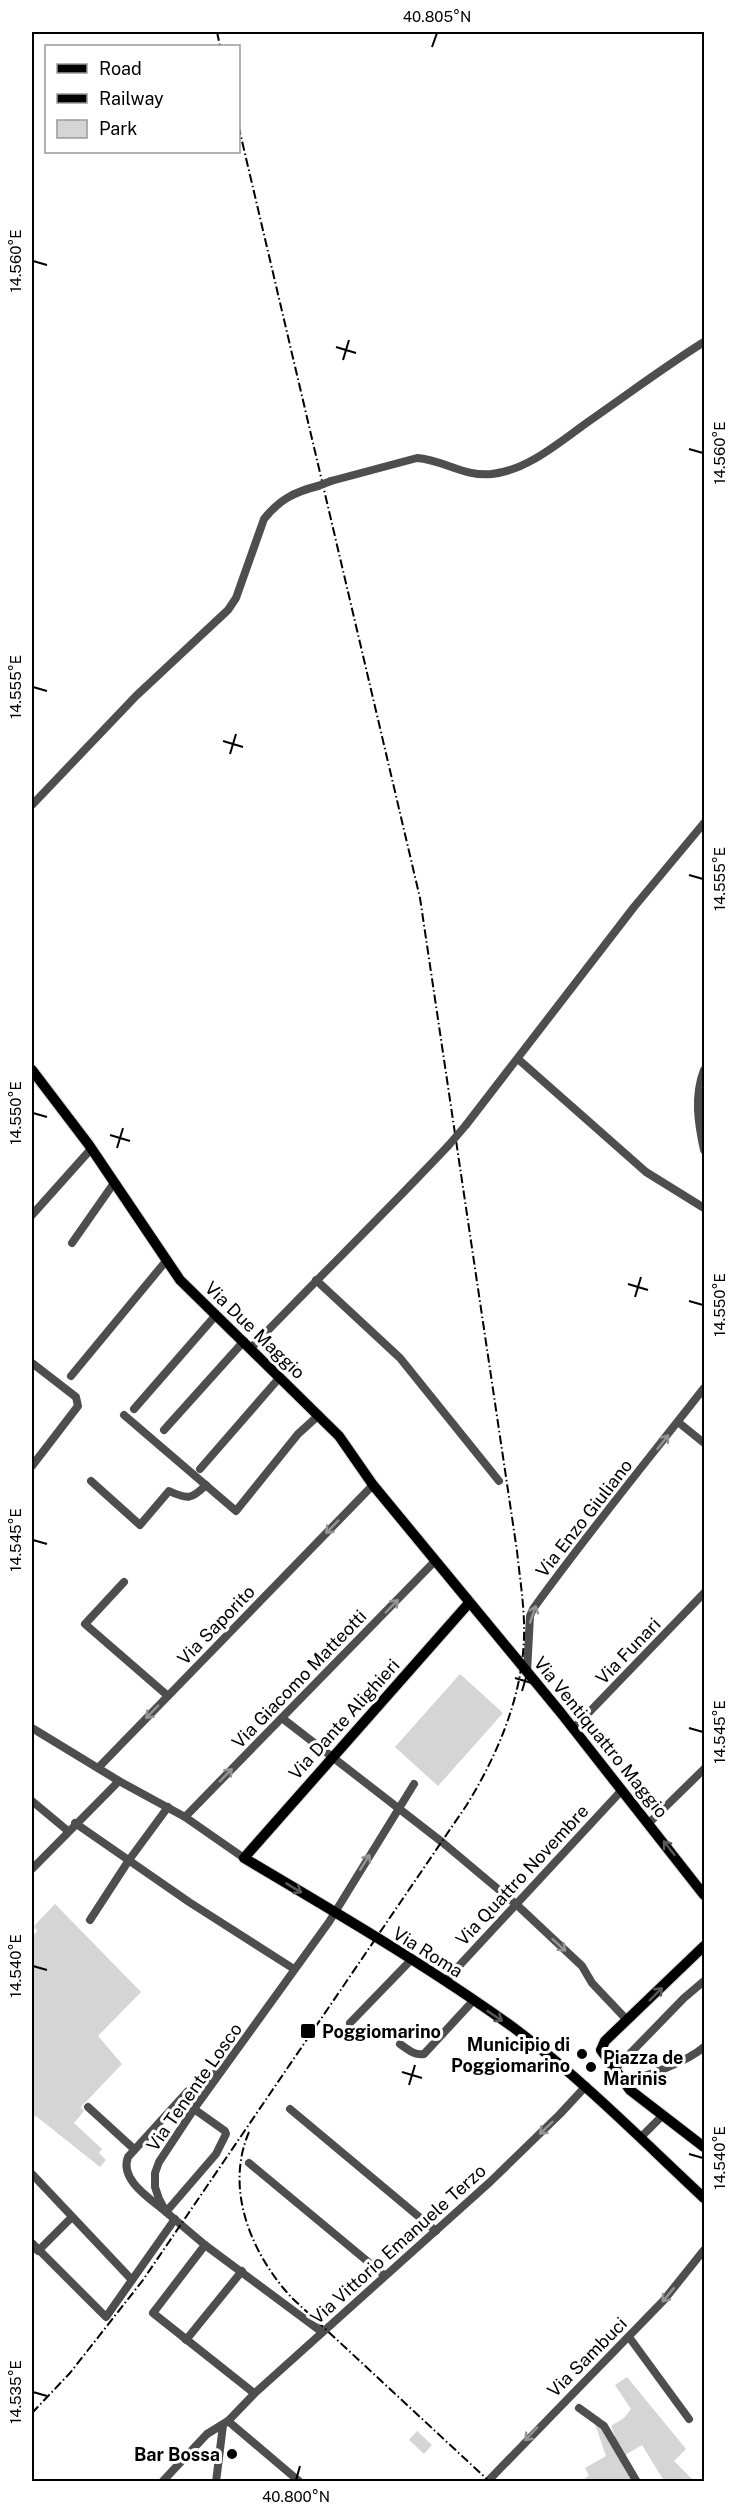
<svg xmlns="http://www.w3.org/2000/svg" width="736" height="2513" font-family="'Public Sans',sans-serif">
  <rect width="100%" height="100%" fill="#fff"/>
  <g fill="#d5d5d5">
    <path d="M460,1674L503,1713L438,1786L395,1747Z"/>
    <path d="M55,1904L141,1992L98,2036L122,2064L81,2107L84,2111L74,2123L102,2149L99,2153L106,2160L100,2167L36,2116L32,2119V1937L37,1931L34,1926Z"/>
    <path d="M627,2377L686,2449L674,2461L694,2481H664L642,2445L622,2457L635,2481H586L585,2478L589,2476L585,2468L606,2456L595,2424L600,2422L609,2437L615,2436L611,2426L624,2418L631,2409L615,2385Z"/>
    <path d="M417,2431L432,2445L424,2454L409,2440Z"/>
  </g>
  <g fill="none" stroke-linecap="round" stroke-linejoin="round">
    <g stroke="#dbdbdb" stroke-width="12">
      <g id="major">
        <path d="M32,1070L89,1145L180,1280L339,1436L373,1485L561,1713L704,1895"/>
        <path d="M469,1603L244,1858C335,1912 428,1966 514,2028C582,2079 642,2140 704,2198"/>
        <path d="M704,1946L605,2041L601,2050L630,2090L704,2147"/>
      </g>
    </g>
    <g stroke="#4e4e4e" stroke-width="8">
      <path d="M331,481L417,458C444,460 464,477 492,474C530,470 564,438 595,417C631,392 667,365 704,342"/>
      <path d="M32,805L136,696L228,610L236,598L264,519C279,500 294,492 318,486"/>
      <path d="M518,1059L646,1172L704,1208"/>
      <path d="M704,1070C694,1096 698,1123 704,1150"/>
      <path d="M466,1125L634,907L704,823"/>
      <path d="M32,1215L91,1149"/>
      <path d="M72,1243L114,1183"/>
      <path d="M316,1280L400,1358L499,1481"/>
      <path d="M251,1348C316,1280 383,1215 448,1146"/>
      <path d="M32,1363L76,1397L78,1406L32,1466"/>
      <path d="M71,1376L166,1261"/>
      <path d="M134,1409L216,1315"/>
      <path d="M124,1415L236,1511L298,1434L319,1415"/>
      <path d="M678,1422L704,1443"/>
      <path d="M164,1430L244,1341"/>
      <path d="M200,1469L280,1377"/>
      <path d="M91,1481L140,1525L169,1491C188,1500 192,1499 206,1485"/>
      <path d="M124,1582L85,1624L168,1696"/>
      <path d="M527,1672L530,1616L533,1609C587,1534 647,1461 704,1388"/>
      <path d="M282,1718L442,1842L517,1905L582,1966L592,1983L627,2020"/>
      <path d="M32,1728L119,1781L185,1817L244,1858"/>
      <path d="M573,1729L704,1593"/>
      <path d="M98,1768L373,1485"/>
      <path d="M32,1801L68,1831"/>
      <path d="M185,1817L435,1561"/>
      <path d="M75,1823L189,1902L294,1969"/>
      <path d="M649,1823L704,1769"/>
      <path d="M32,1869L119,1781"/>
      <path d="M90,1920L129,1860L168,1807"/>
      <path d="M445,1981L622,1790"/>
      <path d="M350,2023L411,1960"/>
      <path d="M400,2044C407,2049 415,2056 424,2054L473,2001"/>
      <path d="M615,2069L684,1998L704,1981"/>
      <path d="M623,2081C645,2078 688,2061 704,2047"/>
      <path d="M88,2107L134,2149"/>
      <path d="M194,2109L225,2131L226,2134L216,2154L166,2212C151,2199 119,2180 128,2157L188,2091L220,2070"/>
      <path d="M290,2109L436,2231"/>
      <path d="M640,2138L663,2115"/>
      <path d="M249,2163L384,2275"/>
      <path d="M32,2174L132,2280"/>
      <path d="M32,2243L106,2317L175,2219"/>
      <path d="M205,2245L153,2313L254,2393"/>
      <path d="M38,2251L72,2217"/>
      <path d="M322,2332L205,2245L166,2212L159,2199L155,2187V2173L159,2162L194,2109L329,1922L414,1784"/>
      <path d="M629,2337L689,2419"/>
      <path d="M186,2340L242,2271"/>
      <path d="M579,2408L604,2426L637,2482"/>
      <path d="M228,2421L300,2482"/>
      <path d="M162,2482L207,2434L228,2421L256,2392L490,2182L560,2114L586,2086"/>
      <path d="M216,2482L223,2425"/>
      <path d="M487,2482L664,2300L704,2250"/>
    </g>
    <use href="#major" stroke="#000" stroke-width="10"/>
    <g stroke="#000" stroke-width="2" stroke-dasharray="9 3 1.5 3" stroke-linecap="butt">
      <path d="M217,32L220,46"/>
      <path d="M249,2132C224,2190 252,2255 292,2298L490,2482"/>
      <path d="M32,2413L70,2373L143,2280L466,1806C497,1756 522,1698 524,1638C525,1609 520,1580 517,1551L420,898L238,124"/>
    </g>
    <g stroke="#4e4e4e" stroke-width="8">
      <path d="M318,486L331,481"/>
      <path d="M448,1146L466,1125"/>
    </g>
  </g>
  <defs><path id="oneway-shaft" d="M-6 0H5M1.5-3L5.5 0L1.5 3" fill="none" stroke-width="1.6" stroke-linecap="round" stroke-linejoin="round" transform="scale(1.5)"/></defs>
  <g stroke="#959595">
    <use href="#oneway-shaft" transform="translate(663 1442) rotate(-52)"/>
    <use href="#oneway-shaft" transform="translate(332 1527) rotate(134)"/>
    <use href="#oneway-shaft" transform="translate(392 1606) rotate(-46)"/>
    <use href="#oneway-shaft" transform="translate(533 1614) rotate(-71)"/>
    <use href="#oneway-shaft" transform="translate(152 1712) rotate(134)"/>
    <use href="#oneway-shaft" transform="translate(226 1775) rotate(-46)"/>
    <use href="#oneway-shaft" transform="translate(365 1862) rotate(-58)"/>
    <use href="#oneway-shaft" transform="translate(559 1945) rotate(42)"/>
    <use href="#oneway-shaft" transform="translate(546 2128) rotate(136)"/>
    <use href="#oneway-shaft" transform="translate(668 2295) rotate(130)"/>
    <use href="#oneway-shaft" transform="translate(531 2434) rotate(133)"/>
  </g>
  <g stroke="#595959">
    <use href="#oneway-shaft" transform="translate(669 1848) rotate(-128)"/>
    <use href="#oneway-shaft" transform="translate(294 1888) rotate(31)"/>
    <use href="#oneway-shaft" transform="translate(656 1994) rotate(-45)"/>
    <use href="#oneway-shaft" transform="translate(495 2016) rotate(34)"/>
  </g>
  <path fill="none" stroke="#000" stroke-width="2" d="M432,47L437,33M33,261L47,265M336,347L356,353M343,360L349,340M689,449L703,453M33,687L47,691M223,741L243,747M230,754L236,734M689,875L703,879M33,1113L47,1117M110,1135L130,1141M117,1148L123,1128M628,1284L648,1290M635,1297L641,1277M689,1301L703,1305M33,1540L47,1544M515,1678L535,1684M522,1691L528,1671M689,1728L703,1732M33,1966L47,1970M402,2072L422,2078M409,2085L415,2065M689,2154L703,2158M33,2392L47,2396M296,2480L300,2466"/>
  <g fill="#000" stroke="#fff" stroke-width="2">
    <rect x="300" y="2023" width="16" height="16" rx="3"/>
    <circle cx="582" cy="2054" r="6"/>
    <circle cx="591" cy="2067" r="6"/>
    <circle cx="232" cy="2454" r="6"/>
  </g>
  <g text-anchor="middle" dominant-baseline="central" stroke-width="6" stroke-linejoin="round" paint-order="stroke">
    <g font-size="18" fill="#000" stroke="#fff">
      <text transform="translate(255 1330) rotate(44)">Via Due Maggio</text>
      <text transform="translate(584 1518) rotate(-52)">Via Enzo Giuliano</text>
      <text transform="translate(216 1625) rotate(-46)">Via Saporito</text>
      <text transform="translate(628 1651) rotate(-46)">Via Funari</text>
      <text transform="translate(299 1679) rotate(-46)">Via Giacomo Matteotti</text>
      <text transform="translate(344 1719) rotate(-48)">Via Dante Alighieri</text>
      <text transform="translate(601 1737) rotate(51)">Via Ventiquattro Maggio</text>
      <text transform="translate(522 1875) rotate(-47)">Via Quattro Novembre</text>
      <text transform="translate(428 1952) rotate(32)">Via Roma</text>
      <text transform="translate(194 2087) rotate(-55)">Via Tenente Losco</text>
      <text transform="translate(398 2244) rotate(-42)">Via Vittorio Emanuele Terzo</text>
      <text transform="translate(587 2357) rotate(-45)">Via Sambuci</text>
    </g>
    <g font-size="18" font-weight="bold" fill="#000" stroke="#fff" text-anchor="start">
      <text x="322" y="2031">Poggiomarino</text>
      <text x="570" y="2044" text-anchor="end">Municipio di<tspan x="570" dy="21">Poggiomarino</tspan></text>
      <text x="603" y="2057">Piazza de<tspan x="603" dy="21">Marinis</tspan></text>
      <text x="220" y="2454" text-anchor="end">Bar Bossa</text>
    </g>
  </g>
  <rect width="736" height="2513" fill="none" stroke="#ffffff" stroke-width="66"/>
  <rect x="45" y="45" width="195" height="108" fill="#ffffff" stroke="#999999" stroke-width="1.5"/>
  <rect x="57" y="64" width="30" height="9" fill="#000000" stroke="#999999" stroke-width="1.5"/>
  <text x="99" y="75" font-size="18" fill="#000000">Road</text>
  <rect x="57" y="94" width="30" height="9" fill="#000000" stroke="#999999" stroke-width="1.5"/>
  <text x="99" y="105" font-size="18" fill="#000000">Railway</text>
  <rect x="57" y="120" width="30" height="18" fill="#d5d5d5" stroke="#999999" stroke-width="1.5"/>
  <text x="99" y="135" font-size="18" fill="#000000">Park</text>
  <rect x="33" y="33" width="670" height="2447" fill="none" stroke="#000" stroke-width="2"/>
  <g font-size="15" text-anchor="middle" fill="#000">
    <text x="437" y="22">40.805°N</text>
    <text transform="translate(16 261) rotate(-90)" y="5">14.560°E</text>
    <text transform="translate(720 453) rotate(-90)" y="5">14.560°E</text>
    <text transform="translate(16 687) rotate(-90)" y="5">14.555°E</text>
    <text transform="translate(720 879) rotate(-90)" y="5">14.555°E</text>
    <text transform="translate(16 1113) rotate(-90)" y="5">14.550°E</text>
    <text transform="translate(720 1305) rotate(-90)" y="5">14.550°E</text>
    <text transform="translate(16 1540) rotate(-90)" y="5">14.545°E</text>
    <text transform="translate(720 1732) rotate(-90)" y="5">14.545°E</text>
    <text transform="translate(16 1966) rotate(-90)" y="5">14.540°E</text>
    <text transform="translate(720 2158) rotate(-90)" y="5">14.540°E</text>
    <text transform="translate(16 2392) rotate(-90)" y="5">14.535°E</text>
    <text x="296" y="2502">40.800°N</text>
  </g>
</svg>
